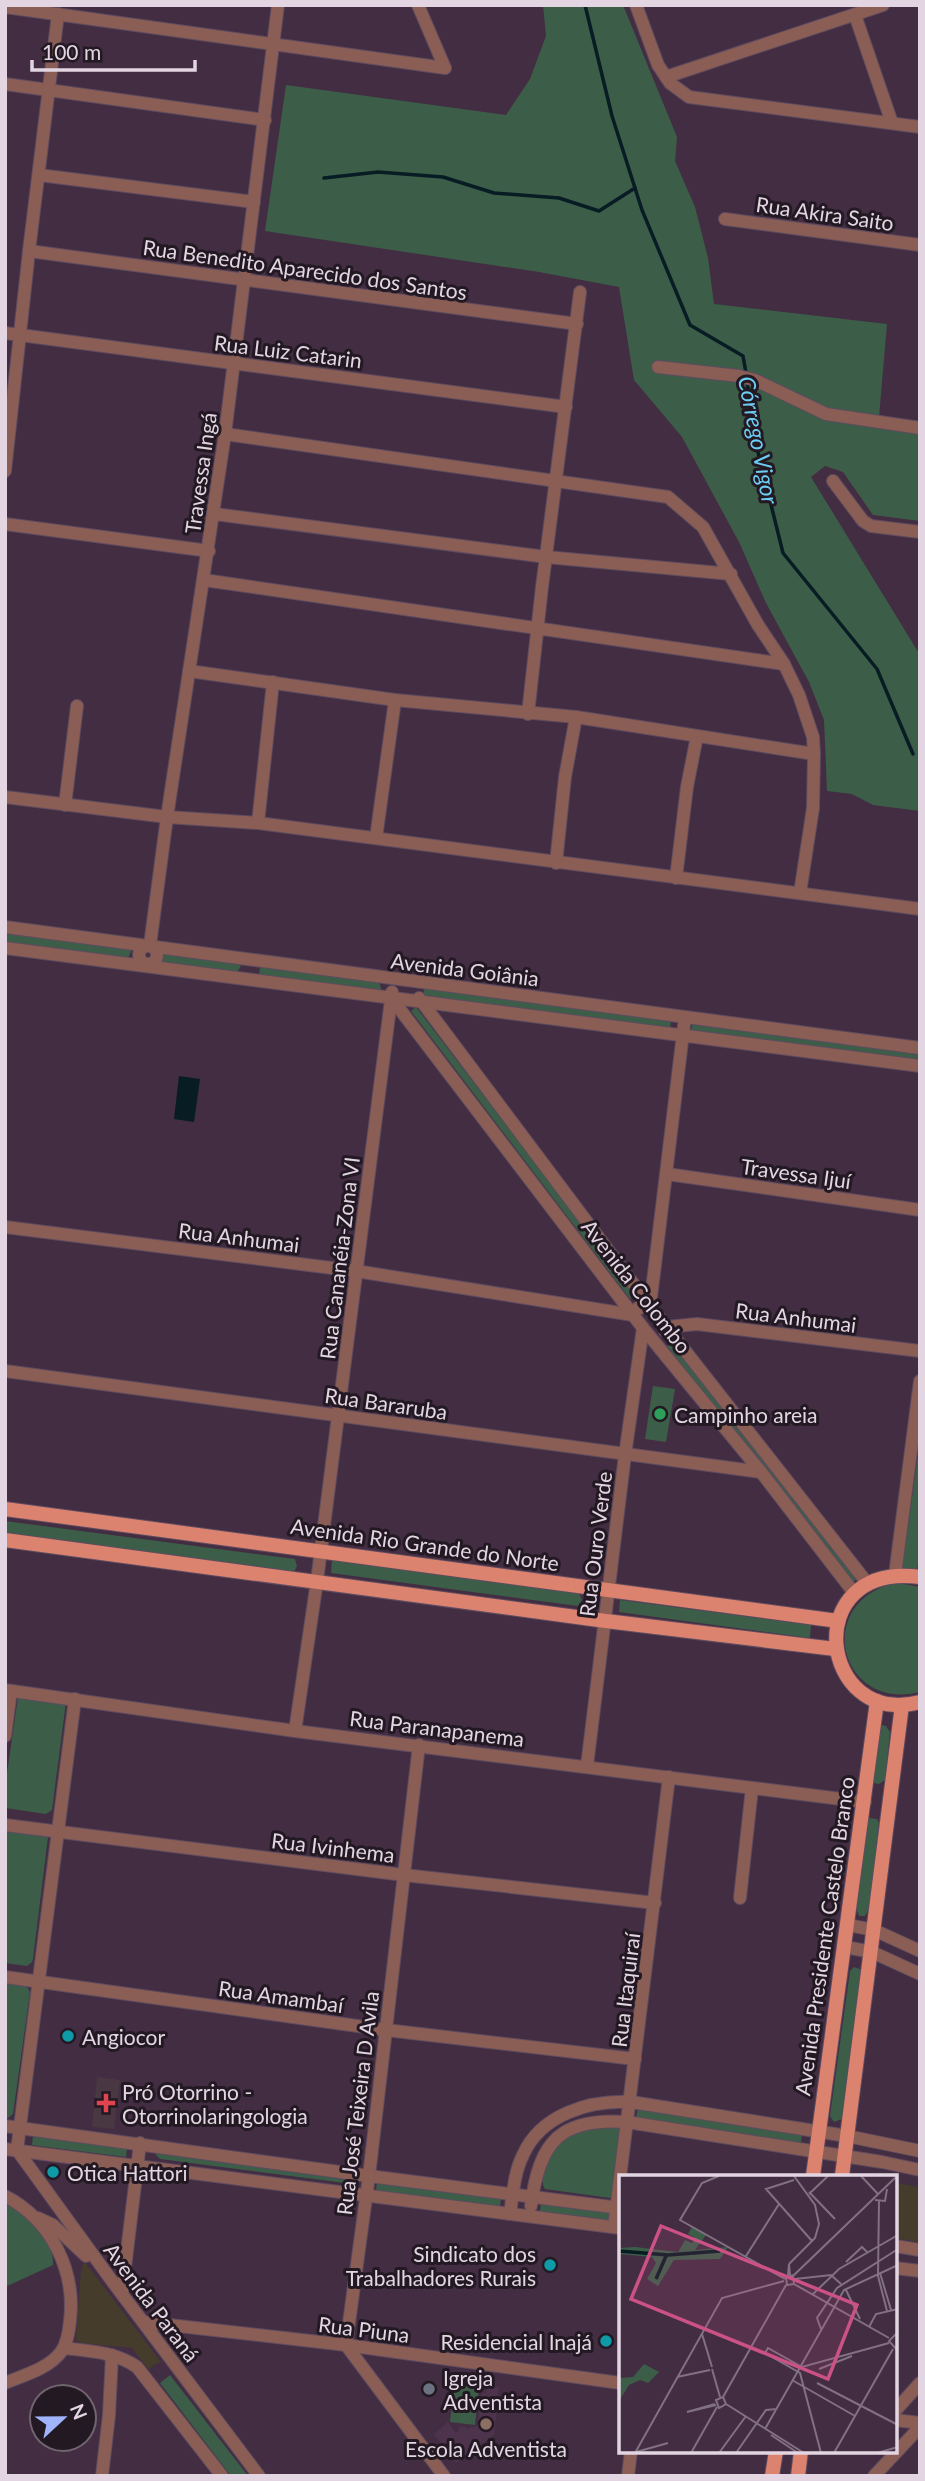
<svg xmlns="http://www.w3.org/2000/svg" width="925" height="2481" font-family="Lato,sans-serif">
  <rect width="100%" height="100%" fill="#422d42"/>
  <g fill="#463c2b">
    <path d="M895,2183L920,2187L918,2242L895,2238Z"/>
    <path d="M84,2261L161,2362L152,2366L149,2370L132,2348L81,2343L76,2340L81,2270Z"/>
  </g>
  <path fill="#4e334d" d="M487,2386L499,2387L494,2435L456,2463L434,2434L448,2422L456,2433L459,2431V2426L466,2427V2429L477,2426L482,2393H486Z"/>
  <path fill="#493741" d="M97,2077L120,2080L114,2129L92,2127Z"/>
  <g fill="#3c5e49">
    <path d="M543,5H623L677,137L675,161L695,207L708,258L714,304L887,324L879,417L920,421V521L873,515L843,472L825,466L811,477L920,655V811L873,805L852,794L827,791L824,720L809,682L766,603L739,542L682,437L634,380L619,287L539,272L265,231L286,85L506,115L530,79L546,36Z"/>
    <path d="M5,933L130,949L131,952L128,958L5,943Z"/>
    <path d="M164,953L239,963L241,966L237,972L161,962V955Z"/>
    <path d="M260,967L379,981L381,989L380,990L259,975Z"/>
    <path d="M424,988L671,1021L670,1028L423,996Z"/>
    <path d="M416,1007L636,1295L630,1299L411,1011Z"/>
    <path d="M692,1024L920,1052V1062L691,1031Z"/>
    <path d="M672,1342L858,1578L853,1582L667,1346Z"/>
    <path d="M653,1386L675,1389L666,1442L645,1439Z"/>
    <path d="M920,1440V1549L917,1571L902,1569Z"/>
    <path d="M5,1521L295,1559L297,1566L293,1574L5,1534Z"/>
    <path d="M332,1560L579,1593L582,1600L578,1606L331,1573Z"/>
    <path d="M891,1584H904L920,1587V1692C841,1712 813,1606 891,1584Z"/>
    <path d="M620,1600L811,1625L810,1638L619,1612Z"/>
    <path d="M18,1697L66,1702L52,1810L46,1814L5,1808V1787Z"/>
    <path d="M882,1725L886,1726L890,1732L885,1780L879,1784L874,1783L872,1779L878,1730Z"/>
    <path d="M868,1818L877,1819L879,1823L869,1909L865,1916H859L856,1908Z"/>
    <path d="M5,1827L47,1834L48,1837L33,1959L32,1962L27,1966L5,1963Z"/>
    <path d="M854,1967L862,1970L863,1975L842,2119L834,2122L830,2116L850,1971Z"/>
    <path d="M5,1982L26,1985L30,1992L13,2114L8,2118H5Z"/>
    <path d="M638,2108L802,2133L801,2144L636,2118Z"/>
    <path d="M619,2125L621,2130L612,2195L610,2198L545,2189C534,2171 561,2137 579,2130C590,2126 606,2127 619,2125Z"/>
    <path d="M33,2136L127,2149L126,2157L32,2145Z"/>
    <path d="M156,2152L348,2176V2179L345,2183L160,2159L156,2155Z"/>
    <path d="M377,2181L501,2196L500,2207L376,2192Z"/>
    <path d="M541,2201L610,2210L609,2220L540,2211Z"/>
    <path d="M5,2203C26,2215 54,2239 53,2265L5,2287Z"/>
    <path d="M170,2375L248,2476H231L160,2383Z"/>
    <path d="M455,2376L480,2379L475,2425L450,2422Z"/>
  </g>
  <path fill="#071c23" d="M179,1076L200,1079L194,1122L174,1119Z"/>
  <g fill="none" stroke-linecap="round" stroke-linejoin="round">
    <g stroke="#071c23" stroke-width="3.5">
      <path d="M585,5L612,116L642,210L690,325L743,356L746,373"/>
      <path d="M324,178L378,172L443,177L494,193L559,198L599,211L635,188"/>
      <path d="M747,381L755,440L783,553L877,669L913,754"/>
    </g>
    <g stroke="#5f4b5f" stroke-width="14">
      <g id="minor">
        <path d="M418,5L445,68"/>
        <path d="M636,5L658,65L670,83L689,97L920,127"/>
        <path d="M5,7L445,68"/>
        <path d="M855,15L892,123"/>
        <path d="M666,77L883,5"/>
        <path d="M5,84L265,120"/>
        <path d="M39,175L254,202"/>
        <path d="M725,219L920,245"/>
        <path d="M29,251L577,324"/>
        <path d="M5,333L566,407"/>
        <path d="M658,367L739,376L755,380L826,414L920,428"/>
        <path d="M225,434L668,497L703,527L758,625L784,664L799,695L813,737L814,754L813,808L800,893"/>
        <path d="M5,471L29,251L58,14"/>
        <path d="M833,481L863,521L871,526L920,532"/>
        <path d="M215,514L546,557L731,574"/>
        <path d="M5,524L209,551"/>
        <path d="M204,580L784,664"/>
        <path d="M189,671L395,700L576,717L814,754"/>
        <path d="M528,714L542,587L580,292"/>
        <path d="M5,797L167,817L258,823L920,909"/>
        <path d="M65,805L77,706"/>
        <path d="M258,823L273,682"/>
        <path d="M376,838L395,700"/>
        <path d="M556,863L565,777L576,717"/>
        <path d="M676,878L687,787L697,736"/>
        <path d="M5,927L920,1048"/>
        <path d="M150,945L167,817L225,434L278,5"/>
        <circle cx="148" cy="955" r="9"/>
        <path d="M5,948L920,1066"/>
        <path d="M419,998L650,1306L868,1584"/>
        <path d="M392,999L643,1328L761,1472L855,1594"/>
        <path d="M667,1174L920,1210"/>
        <path d="M5,1227L356,1271L633,1315L638,1308L650,1306L685,1017"/>
        <path d="M665,1331L667,1327L697,1324L920,1351"/>
        <path d="M5,1371L761,1472"/>
        <path d="M895,1575L920,1381"/>
        <path d="M5,1690L295,1731L865,1802"/>
        <path d="M75,1699L17,2150L112,2281L259,2476"/>
        <path d="M295,1731L317,1581L392,992"/>
        <path d="M5,1736L11,1691"/>
        <path d="M419,1745L369,2176L346,2345L444,2476"/>
        <path d="M587,1766L625,1455L643,1328"/>
        <path d="M5,1825L404,1875L655,1903"/>
        <path d="M740,1898L752,1788"/>
        <path d="M848,1925L874,1930L920,1951"/>
        <path d="M845,1947L872,1952L920,1974"/>
        <path d="M5,1977L386,2030L635,2059"/>
        <path d="M5,2126L369,2176L620,2208"/>
        <path d="M5,2149L620,2228"/>
        <path d="M5,2196C51,2220 76,2270 70,2321C69,2331 67,2344 61,2352C48,2369 24,2375 5,2383"/>
        <path d="M531,2206C539,2141 561,2117 627,2122L882,2162L920,2170"/>
        <path d="M510,2214C513,2194 514,2173 523,2155C541,2114 590,2100 631,2102L847,2136L920,2151"/>
        <path d="M38,2218L53,2225L86,2256"/>
        <path d="M614,2227L669,1777"/>
        <path d="M895,2246L920,2250"/>
        <path d="M895,2268L920,2271"/>
        <path d="M122,2293L140,2143"/>
        <path d="M143,2322L346,2345L620,2383"/>
        <path d="M64,2348C89,2351 116,2352 137,2367L222,2476"/>
        <path d="M895,2411L920,2383"/>
        <path d="M895,2420L920,2423"/>
        <path d="M102,2476L109,2415L112,2355"/>
        <path d="M628,2476L631,2451"/>
        <path d="M874,2476L920,2427"/>
      </g>
    </g>
    <g stroke="#5f4b5f" stroke-width="16">
      <g id="major">
        <path d="M5,1509L838,1621"/>
        <path d="M5,1540L606,1621L835,1649"/>
        <path d="M920,1577C798,1561 819,1729 920,1702"/>
        <path d="M813,2176L877,1701"/>
        <path d="M842,2176L902,1705"/>
        <path d="M772,2476L776,2451"/>
        <path d="M798,2476L801,2451"/>
      </g>
    </g>
    <use href="#minor" stroke="#8a5e54" stroke-width="12"/>
    <use href="#major" stroke="#dc836f" stroke-width="14"/>
  </g>
  <circle fill="#2e9e5b" stroke="#231923" stroke-width="2.5" cx="660" cy="1414" r="7"/>
  <g fill="#0f9aa8" stroke="#231923" stroke-width="2.5">
    <circle cx="68" cy="2036" r="7"/>
    <circle cx="53" cy="2172" r="7"/>
    <circle cx="550" cy="2265" r="7"/>
    <circle cx="606" cy="2341" r="7"/>
  </g>
  <path fill="#e0444e" stroke="#231923" stroke-width="2.5" d="M102.5 2092.5h7v7h7v7h-7v7h-7v-7h-7v-7h7z"/>
  <circle fill="#6b7280" stroke="#231923" stroke-width="2.5" cx="429" cy="2389" r="7"/>
  <circle fill="#8d6e63" stroke="#231923" stroke-width="2.5" cx="486" cy="2424" r="7"/>
  <g text-anchor="middle" dominant-baseline="central" stroke-width="6" stroke-linejoin="round" paint-order="stroke">
    <g font-size="21" fill="#e3d6e2" stroke="#231923">
      <text transform="translate(825 213) rotate(8)">Rua Akira Saito</text>
      <text transform="translate(305 269) rotate(8)">Rua Benedito Aparecido dos Santos</text>
      <text transform="translate(288 351) rotate(7)">Rua Luiz Catarin</text>
      <text transform="translate(200 473) rotate(-82)">Travessa Ingá</text>
      <text transform="translate(465 969) rotate(7)">Avenida Goiânia</text>
      <text transform="translate(796 1173) rotate(8)">Travessa Ijuí</text>
      <text transform="translate(239 1237) rotate(7)">Rua Anhumai</text>
      <text transform="translate(339 1258) rotate(-83)">Rua Cananéia-Zona VI</text>
      <text transform="translate(637 1286) rotate(52)">Avenida Colombo</text>
      <text transform="translate(796 1317) rotate(7)">Rua Anhumai</text>
      <text transform="translate(386 1403) rotate(8)">Rua Bararuba</text>
      <text transform="translate(425 1544) rotate(8)">Avenida Rio Grande do Norte</text>
      <text transform="translate(595 1544) rotate(-83)">Rua Ouro Verde</text>
      <text transform="translate(437 1728) rotate(7)">Rua Paranapanema</text>
      <text transform="translate(333 1847) rotate(7)">Rua Ivinhema</text>
      <text transform="translate(824 1936) rotate(-82)">Avenida Presidente Castelo Branco</text>
      <text transform="translate(625 1990) rotate(-83)">Rua Itaquiraí</text>
      <text transform="translate(281 1996) rotate(8)">Rua Amambaí</text>
      <text transform="translate(357 2103) rotate(-83)">Rua José Teixeira D Avila</text>
      <text transform="translate(152 2302) rotate(53)">Avenida Paraná</text>
      <text transform="translate(364 2329) rotate(7)">Rua Piuna</text>
    </g>
    <g font-size="21" fill="#e3d6e2" stroke="#231923" text-anchor="start">
      <text x="674" y="1414">Campinho areia</text>
      <text x="82" y="2036">Angiocor</text>
      <text x="122" y="2091">Pró Otorrino -<tspan x="122" dy="24">Otorrinolaringologia</tspan></text>
      <text x="67" y="2172">Otica Hattori</text>
      <text x="536" y="2253" text-anchor="end">Sindicato dos<tspan x="536" dy="24">Trabalhadores Rurais</tspan></text>
      <text x="592" y="2341" text-anchor="end">Residencial Inajá</text>
      <text x="443" y="2377">Igreja<tspan x="443" dy="24">Adventista</tspan></text>
      <text x="486" y="2448" text-anchor="middle">Escola Adventista</text>
    </g>
    <g font-size="23" font-style="italic" fill="#6ccef2" stroke="#231923">
      <text transform="translate(759 440) rotate(79)">Córrego Vigor</text>
    </g>
  </g>
  <g transform="translate(619 2175)">
    <rect width="278" height="278" fill="#422d42"/>
    <path d="M73,52L87,60L76,75L109,72L101,84L55,85L39,111L28,104L37,88L33,82L0,79V73L16,72L59,77L66,65L73,68L76,63L69,59ZM25,189L40,197L29,208L21,205L10,210L0,226V203L14,202Z" fill="#3c5e49"/>
    <path fill="none" stroke="#071c23" stroke-width="3.5" d="M0,76L49,80L101,76M37,104L47,81"/>
    <path fill="none" stroke="#827182" stroke-width="2" d="M100,1L83,8L61,45L166,104M242,1L259,19M175,5L147,14L193,66M190,17L216,44M190,19L209,1M256,25L266,26L268,14M260,26L259,101L268,136M127,81L160,29M227,87L243,72L248,77M170,89L196,63L200,49L196,30L175,1M261,98L272,135M169,100L170,89L171,100M174,101L175,109L168,110L167,102L175,100L278,1M176,104L212,100L222,109M175,109L270,163M227,115L241,144M193,120L220,94L279,60M250,152L257,139L279,134M202,154L198,143L218,113L279,74M279,157L270,166L279,176M83,159L93,192M93,194L101,222M200,194L233,181M58,202L91,195M173,205L236,241M198,208L279,250M104,222L107,229L100,233L97,225L104,222L167,110M96,229L68,237L97,230M107,229L185,278M146,254L225,115L279,90M152,260L179,278M17,277L49,268M16,278L103,123L165,106M72,278L98,232M100,278L127,241M117,278L147,235L158,234M202,278L181,198L146,178L149,173L183,192L270,168M215,278L274,174M258,278L279,272"/>
    <path fill="#cc5184" fill-opacity="0.15" stroke="#cc5184" stroke-width="3.5" d="M42,51L238,130L209,204L12,124Z"/>
    <rect width="278" height="278" fill="none" stroke="#e3d6e2" stroke-width="3.5"/>
  </g>
  <rect width="925" height="2481" fill="none" stroke="#e3d6e2" stroke-width="14"/>
  <g transform="translate(63 2418) rotate(68)"><circle r="33" fill="#231923" stroke="#70656f" stroke-width="2"/>
  <path d="M0-5L12 26L0 18L-12 26Z" fill="#a0b3fd"/>
  <text y="-10" font-size="19" font-weight="bold" text-anchor="middle" fill="#e3d6e2">N</text>
  </g>
  <path d="M32 60v10h163v-10" fill="none" stroke="#e3d6e2" stroke-width="3.5"/>
  <text x="42" y="60" font-size="21" fill="#e3d6e2" stroke="#231923" stroke-width="5" paint-order="stroke">100 m</text>
</svg>
